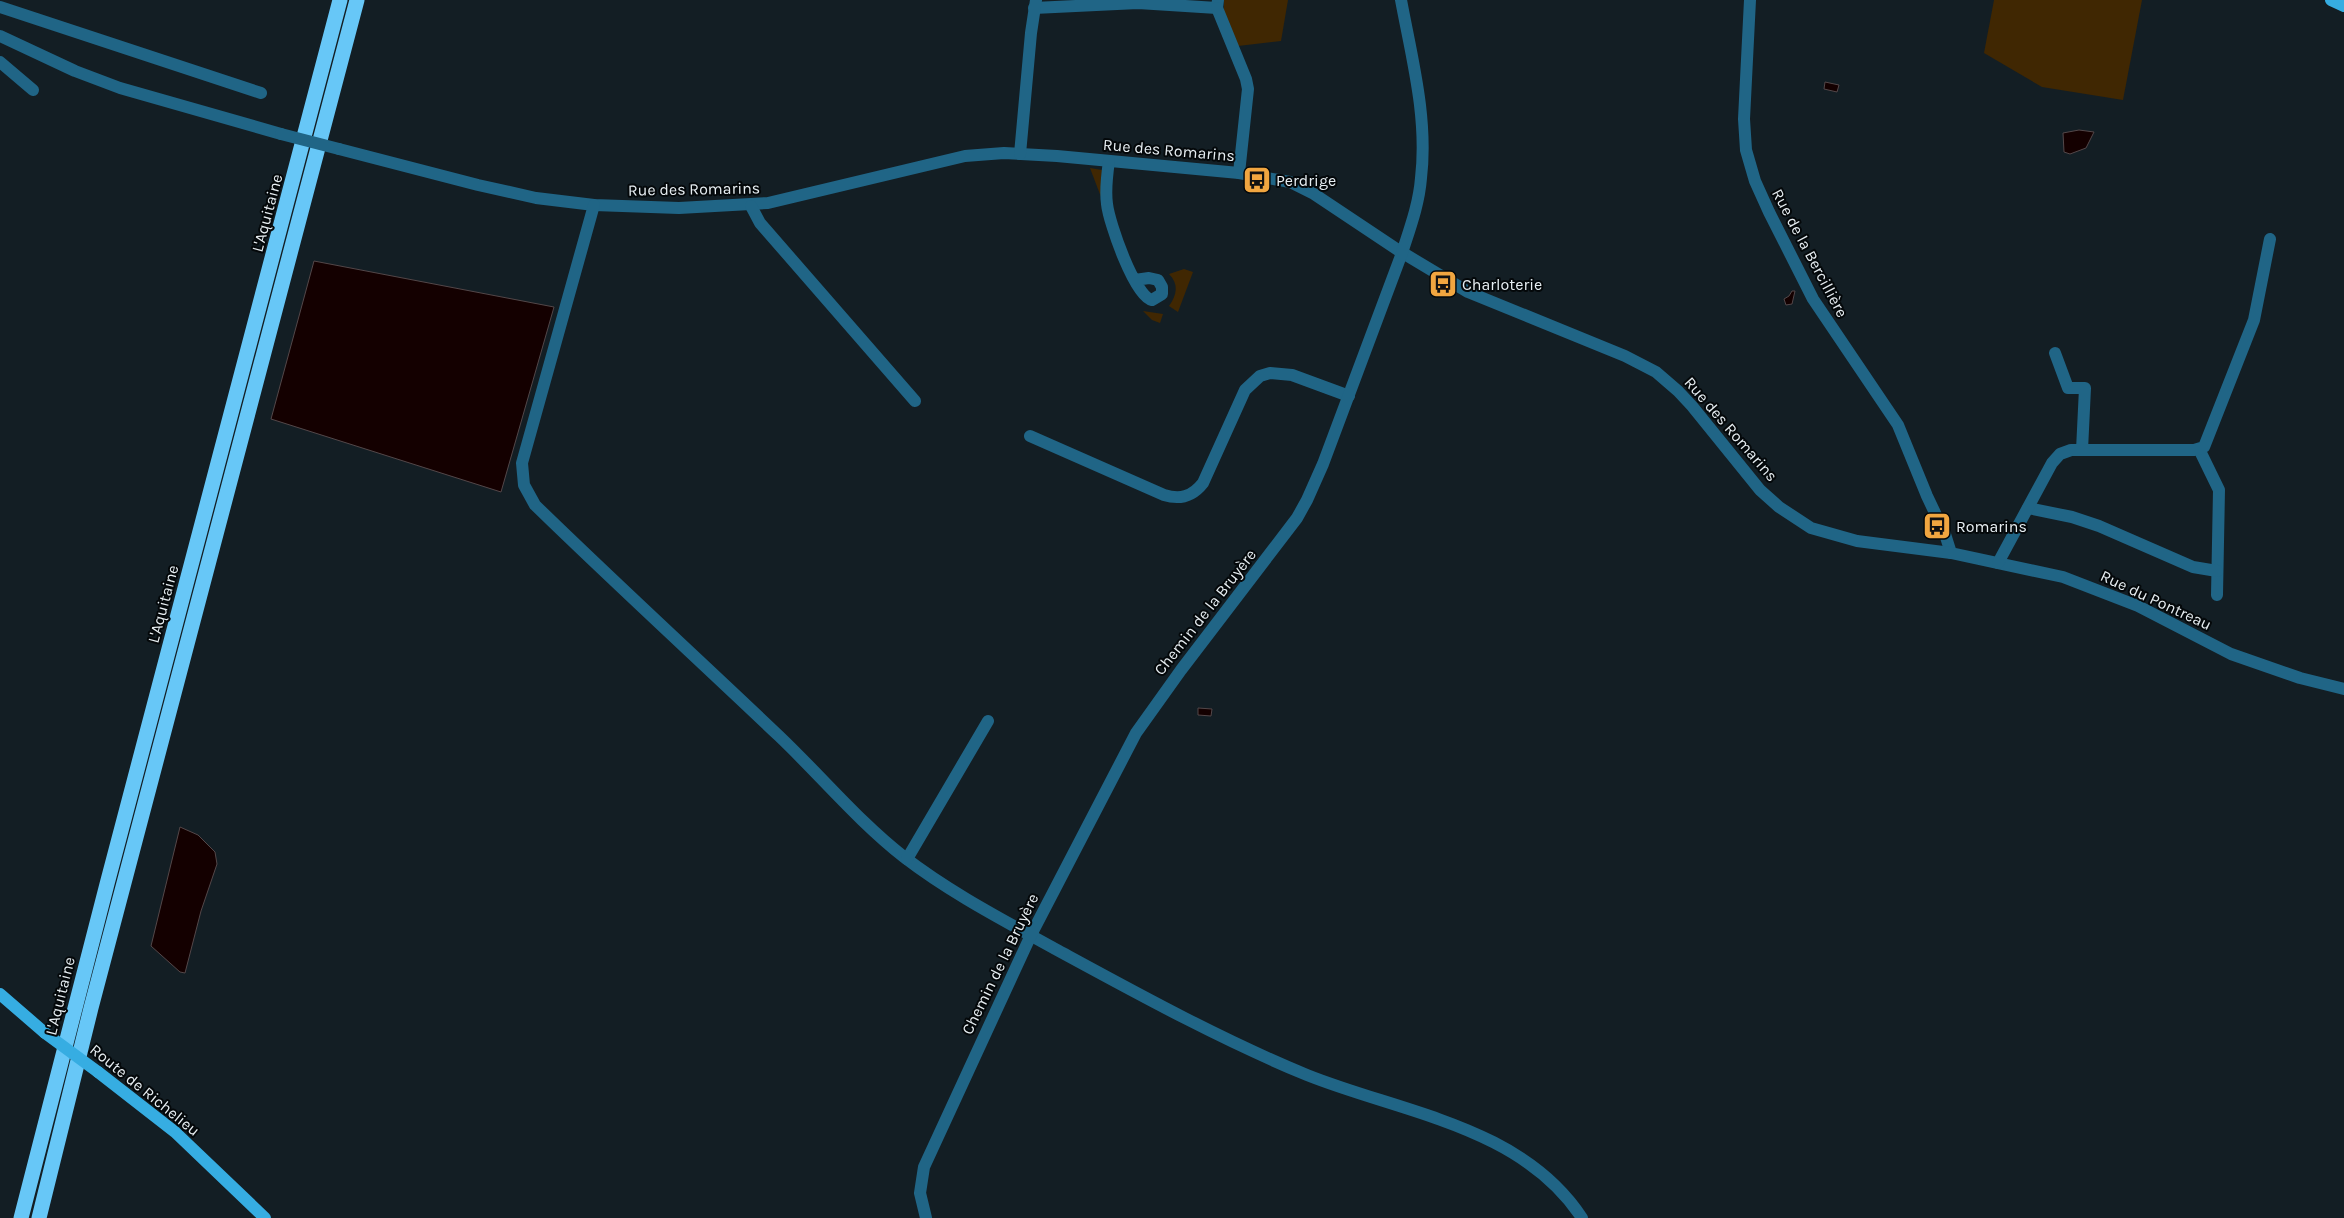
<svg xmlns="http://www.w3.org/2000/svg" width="2344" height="1218" font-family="Karla,sans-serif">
  <rect width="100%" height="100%" fill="#131e24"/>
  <g fill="#402702">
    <path d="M1224,0H1288L1281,41L1238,46L1224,15Z"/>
    <path d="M1994,0H2142L2123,100L2042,87L1984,53Z"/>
    <path d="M1090,168L1102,170L1101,197Z"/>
    <path d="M1184,269L1193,272L1178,312L1169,306C1177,295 1179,284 1169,274Z"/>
    <path d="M1143,311L1163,314L1160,323L1152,320Z"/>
  </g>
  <g fill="#140000" stroke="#534749">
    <path d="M1825,82L1839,85L1837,92L1824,89Z"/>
    <path d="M2079,130L2094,132L2086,148L2070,154L2064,152L2063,133Z"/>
    <path d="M314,261L554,307L501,492L271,419Z"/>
    <path d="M1792,291H1795L1792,304L1786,305L1784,299L1789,296Z"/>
    <path d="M1198,708L1212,709L1211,716L1198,715Z"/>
    <path d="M180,827L198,835L215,852L217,864L201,911L185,973L180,972L151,946Z"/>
  </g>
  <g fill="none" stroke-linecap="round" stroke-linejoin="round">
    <g stroke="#206586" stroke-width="12">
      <path d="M1750,0L1744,119L1746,150L1755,181L1769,212L1813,299L1898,425L1927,496L1945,534L1951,553"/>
      <path d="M0,7L261,93"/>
      <path d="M1034,8L1138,3L1217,8L1218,0"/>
      <path d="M1217,8L1246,79L1248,89L1239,173"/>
      <path d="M0,36L75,71L120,88L281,134"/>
      <path d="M0,62L33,90"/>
      <path d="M339,149L478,185L536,198L594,205L679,208L768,203L965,156L1004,153L1057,156L1239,173L1290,182L1314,194L1398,250L1468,292L1625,356L1656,372L1678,391L1692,406L1760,490L1779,507L1811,528L1857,541L1951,553L2063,577L2138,606L2231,654L2300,678L2344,689"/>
      <path d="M1020,154L1031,33L1036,0"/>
      <path d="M1109,161C1107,175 1105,190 1107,204C1109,223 1135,297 1152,300L1162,294V287L1158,280L1149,278L1135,280"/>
      <path d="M594,205L522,463L524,485L535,505C615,583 698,659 779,736C821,776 859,822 904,857C952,894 1007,922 1059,951C1140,995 1222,1040 1307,1075C1402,1113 1522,1126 1582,1218"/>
      <path d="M751,206L760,223L915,401"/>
      <path d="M2055,353L2068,388H2085L2082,450"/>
      <path d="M1030,436L1164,495C1180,500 1192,497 1203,483L1245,390L1260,376L1270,373L1292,375L1349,396"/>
      <path d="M2199,449L2219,490L2217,595"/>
      <path d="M2028,508L2072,517L2099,526L2193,567L2217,571"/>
      <path d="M1998,563L2052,463L2060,454L2071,450H2194L2204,447L2254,320L2270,239"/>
      <path d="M907,859L988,721"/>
      <path d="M926,1218L920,1193L924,1167L1031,935L1136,733L1181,670L1297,518L1307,500L1323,464L1402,253C1410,228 1419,204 1421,178C1428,118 1412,59 1401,0"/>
    </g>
    <g stroke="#36ade2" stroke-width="12">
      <path d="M2331,0L2344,6"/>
      <path d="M0,994L45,1033"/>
      <path d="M98,1072L175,1132L265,1218"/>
    </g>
    <g stroke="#67c7f7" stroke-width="15">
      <path d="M21,1218L107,884L340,0"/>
      <path d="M39,1218L91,1008L357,0"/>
    </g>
    <path stroke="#206586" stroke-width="12" d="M281,134L339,149"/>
    <path stroke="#36ade2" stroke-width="12" d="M45,1033L98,1072"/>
  </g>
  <defs>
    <g id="bus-square" transform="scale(1.4375)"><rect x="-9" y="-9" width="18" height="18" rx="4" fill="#f1a640" stroke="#04080a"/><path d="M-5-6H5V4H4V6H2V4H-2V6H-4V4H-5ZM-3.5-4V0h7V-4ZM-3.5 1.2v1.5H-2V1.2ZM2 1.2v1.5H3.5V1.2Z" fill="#111"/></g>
  </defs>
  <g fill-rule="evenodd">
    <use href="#bus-square" x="1257" y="180"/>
    <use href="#bus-square" x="1443" y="284"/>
    <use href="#bus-square" x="1937" y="526"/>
  </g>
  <g text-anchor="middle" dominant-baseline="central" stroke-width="4" stroke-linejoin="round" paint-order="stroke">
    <g font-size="16" fill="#e7eef2" stroke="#04080a">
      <text transform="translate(1169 150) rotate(5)">Rue des Romarins</text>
      <text transform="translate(694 189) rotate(-1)">Rue des Romarins</text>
      <text transform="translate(267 213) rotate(-75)">L'Aquitaine</text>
      <text transform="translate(1810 253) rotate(62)">Rue de la Bercillière</text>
      <text transform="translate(1731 429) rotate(49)">Rue des Romarins</text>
      <text transform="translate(2156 600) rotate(25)">Rue du Pontreau</text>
      <text transform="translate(163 604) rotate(-75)">L'Aquitaine</text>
      <text transform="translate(1205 612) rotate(-52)">Chemin de la Bruyère</text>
      <text transform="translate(1000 964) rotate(-64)">Chemin de la Bruyère</text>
      <text transform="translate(60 996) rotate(-76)">L'Aquitaine</text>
      <text transform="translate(145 1090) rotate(39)">Route de Richelieu</text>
    </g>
    <g font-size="16" fill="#e7eef2" stroke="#04080a" text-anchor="start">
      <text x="1276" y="180">Perdrige</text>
      <text x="1462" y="284">Charloterie</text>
      <text x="1956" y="526">Romarins</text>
    </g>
  </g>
</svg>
